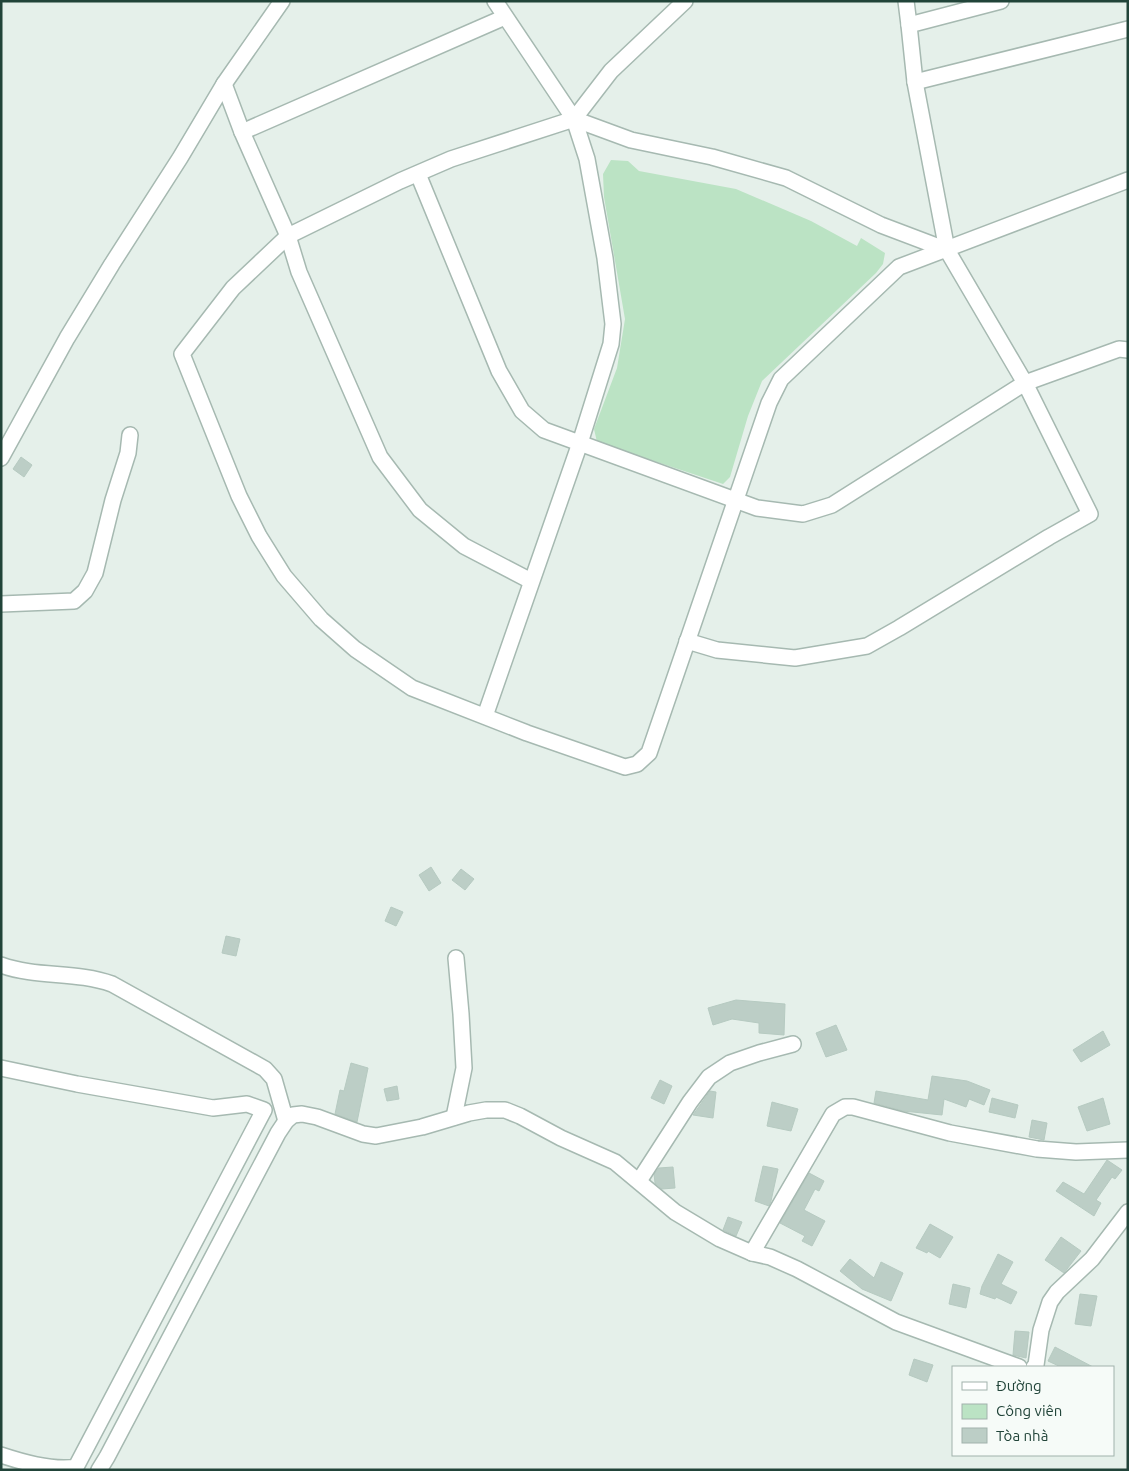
<svg xmlns="http://www.w3.org/2000/svg" width="1129" height="1471" font-family="Ubuntu,sans-serif">
  <rect width="100%" height="100%" fill="#e5f0ea"/>
  <path fill="#bbe3c4" d="M611,160L628,161L639,171L736,189L811,221L857,246L861,238L885,253L883,264L876,273L762,381L748,416L730,477L723,484L597,442L594,429L617,368L625,319L604,197L603,174Z"/>
  <g fill="#bccec6" stroke="#b6cac1">
    <path d="M21,457L32,465L24,477L13,469Z"/>
    <path d="M431,867L441,883L429,891L419,875Z"/>
    <path d="M461,869L474,879L465,890L452,880Z"/>
    <path d="M391,907L403,912L396,926L385,921Z"/>
    <path d="M226,936L240,939L236,956L222,953Z"/>
    <path d="M736,1000L785,1004L784,1035L759,1033V1023L732,1019L713,1025L708,1008Z"/>
    <path d="M836,1025L847,1050L826,1057L816,1033Z"/>
    <path d="M1103,1031L1110,1045L1081,1062L1073,1050Z"/>
    <path d="M351,1063L368,1068L357,1122L335,1114L340,1090L344,1091Z"/>
    <path d="M932,1076L967,1081L990,1090L984,1105L969,1099L966,1107L944,1099L942,1115L903,1111L874,1103L876,1091L928,1100Z"/>
    <path d="M660,1080L672,1086L664,1104L651,1098Z"/>
    <path d="M397,1086L399,1099L387,1101L384,1089Z"/>
    <path d="M710,1091L716,1092L713,1118L693,1115Z"/>
    <path d="M992,1098L1018,1105L1015,1118L989,1112Z"/>
    <path d="M1103,1098L1110,1124L1087,1131L1078,1107Z"/>
    <path d="M772,1102L798,1109L791,1131L767,1126Z"/>
    <path d="M1032,1120L1047,1123L1044,1140L1029,1137Z"/>
    <path d="M1107,1160L1122,1170L1115,1179L1112,1177L1096,1200L1101,1203L1094,1216L1056,1191L1063,1182L1084,1194Z"/>
    <path d="M763,1166L778,1169L771,1201L769,1206L755,1201Z"/>
    <path d="M673,1167L675,1188L662,1189L655,1183L654,1174L659,1168Z"/>
    <path d="M809,1173L824,1181L819,1191L815,1189L804,1210L825,1221L812,1246L802,1241L805,1236L780,1223Z"/>
    <path d="M728,1217L742,1222L736,1236L723,1230Z"/>
    <path d="M930,1224L953,1237L940,1258L928,1251L927,1253L916,1248Z"/>
    <path d="M1061,1237L1081,1251L1064,1273L1045,1260Z"/>
    <path d="M998,1254L1013,1262L1001,1284L1017,1292L1011,1304L996,1297L995,1299L980,1294L982,1286Z"/>
    <path d="M850,1259L874,1278L881,1262L903,1273L891,1301L862,1289L840,1271Z"/>
    <path d="M953,1284L970,1288L966,1308L949,1304Z"/>
    <path d="M1080,1294L1097,1296L1091,1326L1075,1324Z"/>
    <path d="M1015,1331L1029,1332L1026,1358L1013,1355Z"/>
    <path d="M1055,1347L1093,1367H1061L1048,1361Z"/>
    <path d="M914,1359L933,1365L927,1382L909,1375Z"/>
  </g>
  <g fill="none" stroke-linecap="round" stroke-linejoin="round">
    <g stroke="#a6b9b1" stroke-width="18">
      <g id="minor">
        <path d="M685,1L611,71L574,119L451,159L400,181L288,236L233,288L182,354L239,496L259,536L284,576L321,619L355,649L412,688L527,733L625,767L637,764L649,753L769,403L781,379L899,267L1128,180"/>
        <path d="M906,1L909,25"/>
        <path d="M1001,1L909,25L915,82L947,250L1025,383L1119,349L1128,350"/>
        <path d="M915,82L1128,29"/>
        <path d="M224,84L242,132L288,236L299,272L380,457L420,510L464,546L531,581"/>
        <path d="M574,119L631,140L712,157L786,178L881,225L947,250"/>
        <path d="M242,132L505,17"/>
        <path d="M418,174L499,371L522,411L544,430L757,508L803,514L832,505L1025,383L1090,514L1049,537L899,628L867,646L795,658L717,650L687,641"/>
        <path d="M1,458L67,338L112,264L180,158L224,84L282,1"/>
        <path d="M1,604L74,601L85,591L95,573L113,500L128,453L130,435"/>
        <path d="M485,716L580,443L611,344L613,324L605,258L587,159L574,119L495,1"/>
        <path d="M1,965C37,978 76,971 112,984L265,1069L274,1079L286,1121"/>
        <path d="M1,1068L77,1084L213,1108L247,1104L264,1110L76,1467C54,1471 22,1462 1,1455"/>
        <path d="M454,1117L464,1068L461,1014L456,958"/>
        <path d="M639,1181L690,1102L709,1077L730,1063L759,1053L793,1044"/>
        <path d="M752,1253L833,1114L845,1107H853L950,1133L1037,1149L1076,1152L1128,1150"/>
        <path d="M1034,1367L1036,1365L1041,1330L1050,1302L1057,1292L1092,1259L1128,1212"/>
        <path d="M99,1470L107,1457L278,1133L286,1121L293,1115L302,1114L317,1117L363,1134L376,1136L422,1127L469,1113L486,1110H505L520,1116L561,1138L615,1162L675,1212L720,1239L752,1253L770,1257L797,1269L896,1322L1019,1367"/>
      </g>
    </g>
    <use href="#minor" stroke="#fff" stroke-width="15"/>
  </g>
  <rect width="1129" height="1471" fill="none" stroke="#214439" stroke-width="5"/>
  <rect x="952" y="1366" width="162" height="90" fill="#f6fbf8" stroke="#a1b2ac"/>
  <rect x="962" y="1382" width="25" height="8" fill="#ffffff" stroke="#a1b2ac"/>
  <text x="996" y="1391" font-size="15" fill="#214439">Đường</text>
  <rect x="962" y="1404" width="25" height="15" fill="#bbe3c4" stroke="#a1b2ac"/>
  <text x="996" y="1416" font-size="15" fill="#214439">Công viên</text>
  <rect x="962" y="1428" width="25" height="15" fill="#bccec6" stroke="#a1b2ac"/>
  <text x="996" y="1441" font-size="15" fill="#214439">Tòa nhà</text>
</svg>
